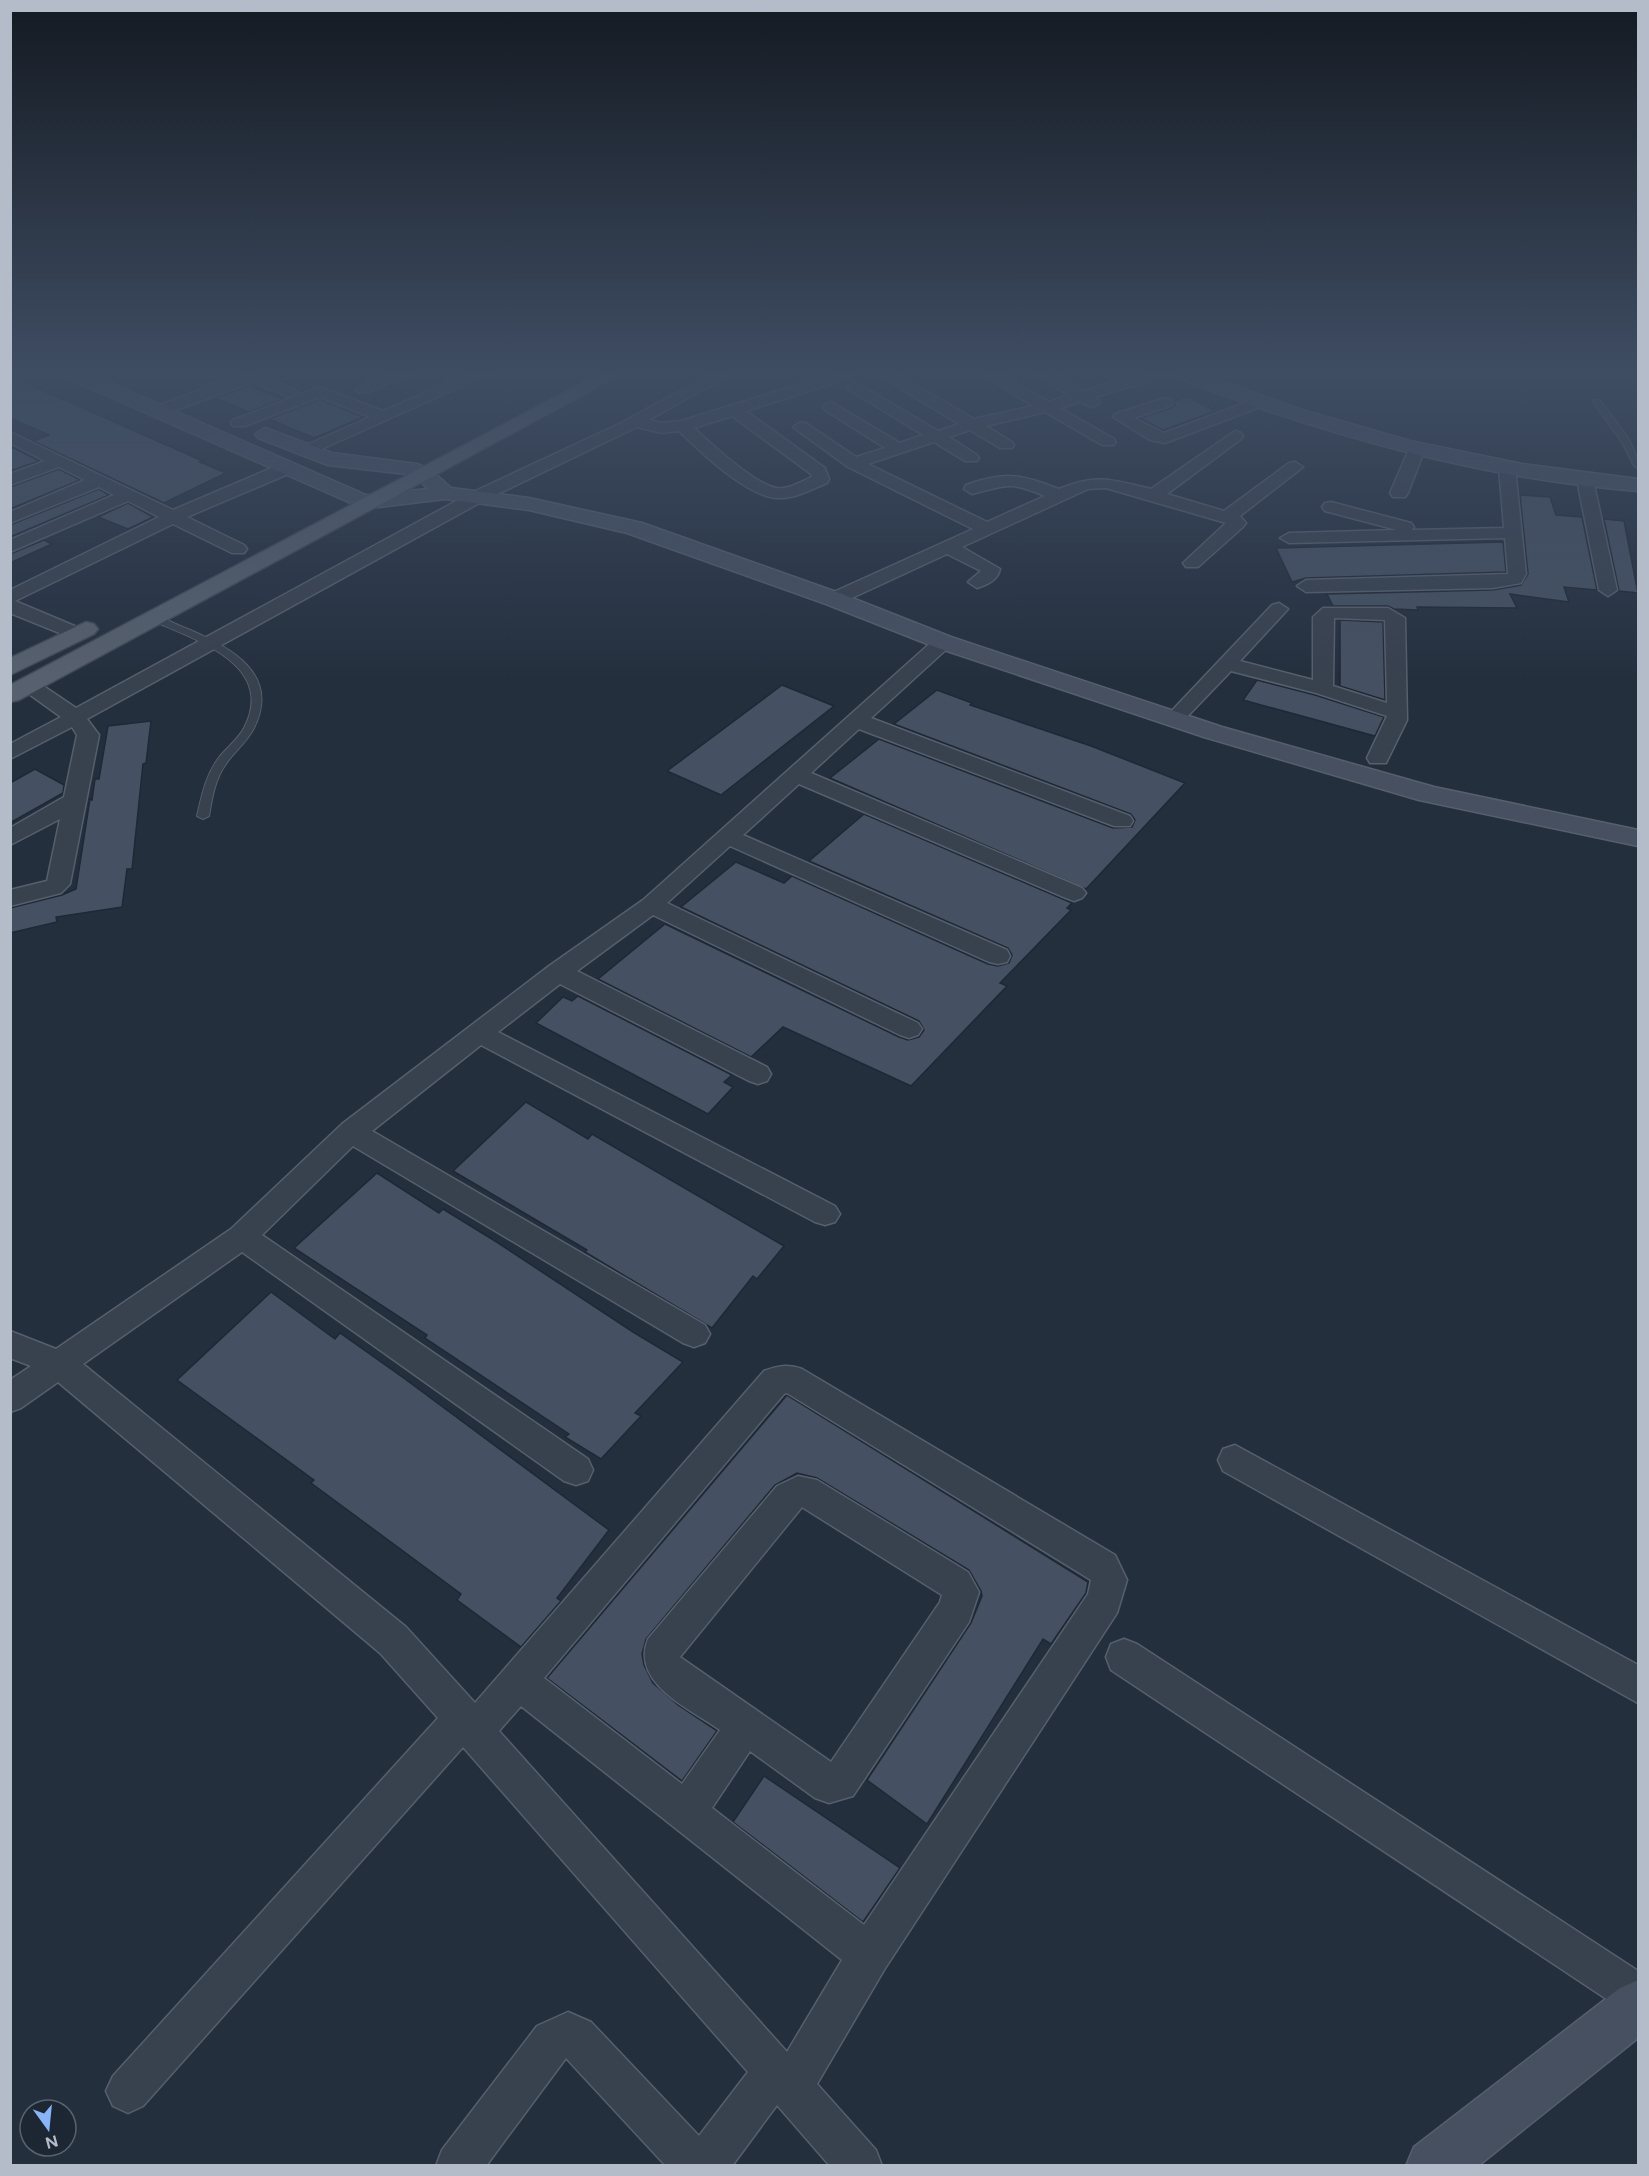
<svg xmlns="http://www.w3.org/2000/svg" width="1649" height="2176" font-family="Figtree,sans-serif">
  <rect width="100%" height="100%" fill="#242f3e"/>
  <g fill="#455162" stroke="#1f2835" stroke-width="1.5">
    <path d="M10,376L203,461L200,462L226,473L164,503L33,441L49,435L10,418Z"/>
    <path d="M249,386L283,399L249,412L215,398Z"/>
    <path d="M1187,397L1216,411L1163,430L1140,418L1171,408L1175,405L1174,401Z"/>
    <path d="M320,399L363,417L314,438L269,419Z"/>
    <path d="M14,448L39,461L10,471V449Z"/>
    <path d="M59,469L80,480L10,509V487Z"/>
    <path d="M99,489L109,495L10,537V525Z"/>
    <path d="M1520,495L1550,497L1556,515L1582,517L1597,590L1564,587L1569,602L1510,594L1517,608L1417,607L1418,610L1394,609L1388,606H1333L1327,594L1493,590L1521,585L1528,574Z"/>
    <path d="M128,503L153,517L128,529L98,517Z"/>
    <path d="M1604,519L1624,521L1638,593L1619,591Z"/>
    <path d="M44,540L52,544L10,563V554Z"/>
    <path d="M1503,542L1506,572L1306,578L1292,582L1276,548Z"/>
    <path d="M1340,620L1383,622L1385,700L1340,686Z"/>
    <path d="M1257,680L1315,695L1384,717L1375,736L1243,700Z"/>
    <path d="M782,685L834,706L721,795L667,771Z"/>
    <path d="M937,690L972,703L970,705L1091,746L1185,783L1086,889L830,778L879,739L1113,828L1132,827L1135,820L1131,814L894,724Z"/>
    <path d="M151,721L146,763L143,764L132,869H127L122,907L56,917L57,922L10,933V908L62,895L76,889L90,799L92,800L95,779H99L108,726Z"/>
    <path d="M35,769L64,785L63,793L10,823V783Z"/>
    <path d="M864,814L1072,903L1067,908L1071,910L1000,983L1007,986L911,1086L783,1027L751,1057L598,979L665,924L899,1037L908,1040L919,1037L924,1030L919,1021L681,907L736,862L784,883L792,876L988,964L998,966L1009,963L1012,955L1008,948L809,861Z"/>
    <path d="M578,996L732,1075L724,1082L733,1087L708,1114L536,1023L563,997L572,1001Z"/>
    <path d="M526,1102L588,1139L592,1134L784,1246L757,1279L753,1276L712,1328L585,1252L587,1250L453,1171Z"/>
    <path d="M377,1173L439,1213L443,1209L495,1241L633,1332L683,1362L635,1413L641,1416L601,1459L565,1437L569,1434L425,1338L427,1335L294,1248Z"/>
    <path d="M271,1292L335,1339L340,1333L405,1379L609,1530L557,1598L561,1601L521,1647L457,1600L461,1594L311,1483L314,1480L177,1380Z"/>
    <path d="M787,1395L1088,1582L1086,1593L1051,1644L1043,1639L927,1824L867,1780L971,1623L982,1596L981,1591L969,1570L817,1478L797,1473L775,1485L646,1639L642,1654L644,1665L653,1683L678,1705L717,1731L682,1781L547,1678Z"/>
    <path d="M764,1776L900,1868L863,1922L733,1822Z"/>
  </g>
  <g fill="none" stroke-linecap="round" stroke-linejoin="round">
    <g stroke="#565f6c" stroke-width="2">
      <g id="lane">
        <path d="M1594,400H1600C1614,420 1638,444 1638,468L1634,466L1623,444L1593,402Z"/>
        <path d="M154,615C166,619 177,625 188,629C230,647 281,674 254,728C247,742 234,752 226,764C215,779 212,798 209,816L203,819L197,816C202,794 206,774 220,756C228,747 238,739 244,728C277,664 195,640 151,620V616Z"/>
      </g>
    </g>
    <g stroke="#565f6c" stroke-width="3">
      <g id="street">
        <path d="M240,374H261L298,392L290,397L253,382L165,414L159,416L151,411L153,408Z"/>
        <path d="M388,374H410L368,392H358L355,389Z"/>
        <path d="M469,374H489L306,456L300,454L298,451L300,448L370,417L320,397L245,426H233L231,423L233,420L320,387L383,411Z"/>
        <path d="M712,374H731L649,420L662,423L681,421L832,374H855L853,377L746,411L825,468L829,479L827,483C812,489 795,499 778,498C747,497 702,453 679,431L662,433L637,427L483,501L87,719L99,735L70,884L61,893L10,906V890L47,881L60,819L10,845V828L64,797L77,735L72,727L10,759V744L61,717L22,689L19,685L22,681H36L76,708L471,493L621,423ZM732,416L811,474L812,477C802,481 788,490 777,488C756,485 710,443 694,428Z"/>
        <path d="M982,374H1000L1049,402L1069,395L1035,374H1054L1084,391L1140,374H1164L1162,377L1095,397L1100,402L1097,405L1092,407L1080,402L1060,408L1114,439L1116,442L1114,445H1102L1045,412L986,426L1012,442L1014,445L1012,448H1000L970,430L949,437L977,455L979,458L977,461H965L934,442L868,464L987,522L1045,496C1008,481 1009,485 972,494L964,489L966,485C1005,471 1021,474 1059,489C1096,473 1114,480 1151,489L1235,431L1241,433L1243,436L1241,439L1167,494L1224,511L1289,463L1295,462L1303,467L1240,516L1246,523L1243,527L1198,567H1186L1183,563L1226,523L1106,488L1088,489L962,547L1000,569C998,580 987,585 977,588L968,582L981,571L947,554L841,603H827L825,599L827,595L973,529L848,467L793,427L801,422L807,424L856,457L885,448L825,410L823,407L825,404L831,402L900,443L923,435L850,390L847,387L855,382L938,431L959,424L888,381L885,378L890,374L898,375L974,419L1033,406Z"/>
        <path d="M1165,398L1170,400L1173,403L1170,406L1134,418L1164,433L1253,400L1258,398L1266,403L1263,406L1165,443L1150,440L1113,417L1115,414Z"/>
        <path d="M10,432L173,510L281,464H293L295,468L293,472L187,517L244,545L247,549L244,553H232L173,524L15,601L84,630L87,634L77,640L10,613V590L159,517L128,501L10,552V540L114,495L99,487L10,523V512L85,480L59,467L10,485V474L45,461L10,443Z"/>
        <path d="M1417,444L1425,449L1408,493L1405,497H1393L1390,493L1409,449Z"/>
        <path d="M1507,463L1515,468L1526,574L1521,583L1493,588L1306,592L1297,586L1306,580L1508,574L1505,538L1289,543L1280,538L1289,533L1397,530L1325,511L1322,507L1325,503L1331,502L1411,523L1414,527L1412,530L1504,528L1499,468Z"/>
        <path d="M1585,475L1593,480L1617,590L1608,596L1599,590L1577,480Z"/>
        <path d="M1279,603L1288,609L1240,661L1313,680V617L1323,608H1388L1405,618L1407,720L1386,763H1370L1367,758L1387,716L1316,693L1231,671L1181,723H1167L1164,719L1272,605ZM1334,618L1385,620L1387,703L1333,686Z"/>
        <path d="M943,636L953,642L950,646L871,718L1130,816L1133,821L1130,826H1114L859,729L811,773L1082,888L1086,893L1082,898L1074,901L1066,898L799,784L743,835L1007,950L1010,956L1007,962L998,964L989,962L730,846L667,903L918,1023L922,1029L918,1035L909,1038L900,1035L653,915L577,971L767,1067L771,1074L767,1081L758,1084L749,1081L560,984L498,1032L835,1206L840,1214L835,1222L825,1225L815,1222L481,1045L372,1131L705,1325L710,1334L705,1343L694,1347L683,1343L353,1146L262,1235L588,1459L593,1470L588,1481L576,1485L564,1481L242,1252L83,1364L406,1627L475,1703L764,1371C778,1366 788,1364 802,1369L1115,1555L1127,1580L1117,1613L884,1970L817,2084L876,2150L882,2166H830L777,2105L732,2166H666L566,2058L486,2166H436L442,2150L537,2026L568,2012L591,2022L699,2136L748,2072L463,1747L143,2106L128,2113L113,2106L106,2091L113,2076L438,1718L380,1653L58,1382L21,1408L10,1412V1380L31,1366L10,1358V1331L56,1349L231,1229L342,1124L549,966L643,900L936,638ZM787,1393L1091,1580L1088,1594L864,1925L712,1808L750,1751L815,1798L829,1803L853,1796L969,1622L979,1592L968,1572L817,1480L798,1476L777,1486L648,1639C630,1683 690,1709 720,1730L682,1784L544,1678L784,1394ZM802,1507L942,1595L940,1602L831,1762L680,1657ZM521,1706L842,1960L787,2052L499,1731Z"/>
        <path d="M1235,1445L1638,1665V1703L1223,1471L1218,1460L1223,1449Z"/>
        <path d="M1124,1639L1137,1644L1638,1971V2016L1623,2010L1111,1670L1106,1657L1111,1644Z"/>
      </g>
    </g>
    <g stroke="#565f6c" stroke-width="3">
      <g id="secondary">
        <path d="M65,374H90L366,495L428,489L417,478L406,474L328,465L258,438L255,434L265,428L332,453L417,464L431,470L451,488L529,498L642,523L842,594L951,637L1222,727L1434,787L1638,830V846L1419,800L1204,737L935,647L826,604L627,533L529,510L445,499L370,508L353,504L67,378Z"/>
        <path d="M1176,374H1202L1302,410L1410,441L1522,464L1638,479V491C1481,479 1325,435 1178,378Z"/>
        <path d="M1638,1980V2038L1478,2166H1406L1414,2147L1620,1988Z"/>
      </g>
    </g>
    <g stroke="#414a57" stroke-width="3">
      <g id="primary">
        <path d="M599,374H622L19,700L10,702V685Z"/>
        <path d="M86,622L94,624L98,629L94,634L10,675V658Z"/>
      </g>
    </g>
    <use href="#lane" fill="#38414e" fill-rule="evenodd"/>
    <use href="#street" fill="#38414e" fill-rule="evenodd"/>
    <use href="#secondary" fill="#465061" fill-rule="evenodd"/>
    <use href="#primary" fill="#56606e" fill-rule="evenodd"/>
  </g>
  <linearGradient id="sky" x2="0" y2="1"><stop stop-color="#141a22"/><stop offset="0.55" stop-color="#3f4d63"/><stop offset="1" stop-color="#3f4d63" stop-opacity="0"/></linearGradient>
  <rect width="1649" height="679" fill="url(#sky)"/>
  <rect width="1649" height="2176" fill="none" stroke="#b4bcc9" stroke-width="24"/>
  <g transform="translate(48 2128) rotate(165)"><circle r="28" fill="#1d2633" stroke="#59626f" stroke-width="1.5"/>
  <path d="M0-4.5L10 22L0 15L-10 22Z" fill="#8ab4f8"/>
  <text y="-9" font-size="16" font-weight="bold" text-anchor="middle" fill="#b4bcc9">N</text>
  </g>
</svg>
